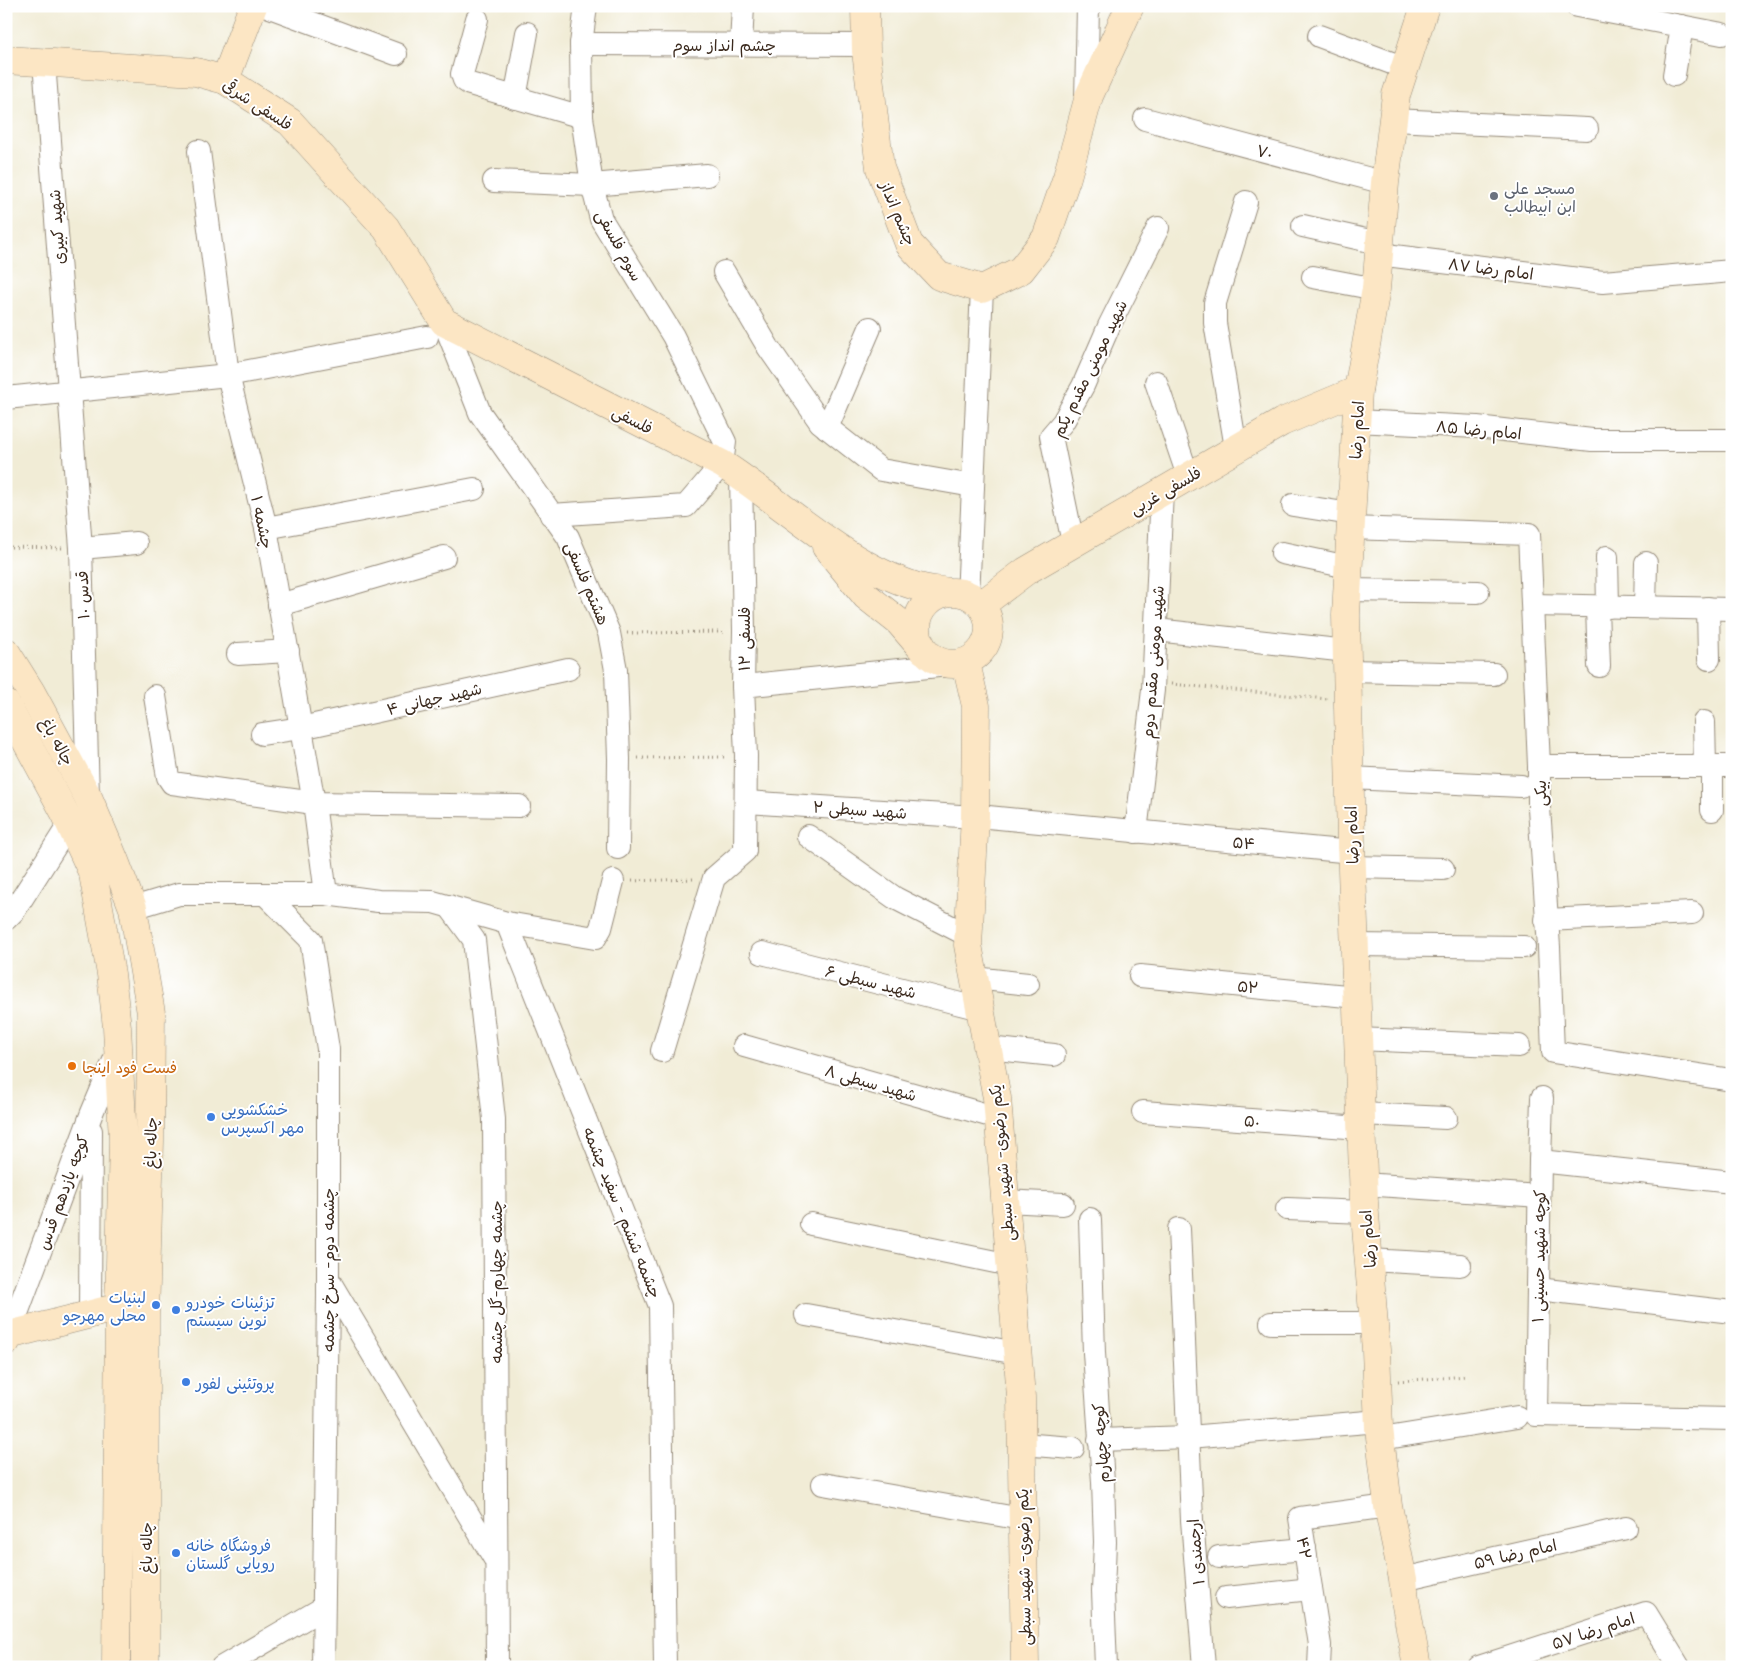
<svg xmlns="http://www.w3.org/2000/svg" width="1738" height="1673" font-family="Mali,'Playpen Sans Arabic',sans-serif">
  <rect width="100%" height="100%" fill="#fff"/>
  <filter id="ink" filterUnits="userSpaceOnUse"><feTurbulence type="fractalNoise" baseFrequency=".02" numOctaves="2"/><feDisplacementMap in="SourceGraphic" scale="10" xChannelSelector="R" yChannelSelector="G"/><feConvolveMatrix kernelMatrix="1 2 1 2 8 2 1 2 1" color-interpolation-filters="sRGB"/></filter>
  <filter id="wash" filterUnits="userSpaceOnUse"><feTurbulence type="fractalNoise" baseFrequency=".0096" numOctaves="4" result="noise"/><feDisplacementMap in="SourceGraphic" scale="20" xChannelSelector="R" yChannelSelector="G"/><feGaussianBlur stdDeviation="1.12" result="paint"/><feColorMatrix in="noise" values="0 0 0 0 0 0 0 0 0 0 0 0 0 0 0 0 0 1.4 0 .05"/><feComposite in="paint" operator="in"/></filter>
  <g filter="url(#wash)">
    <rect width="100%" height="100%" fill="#f1ecd6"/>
  </g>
  <g filter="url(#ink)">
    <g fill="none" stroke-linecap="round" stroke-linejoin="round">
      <g stroke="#968b7a" stroke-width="24">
        <g id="street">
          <path d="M267,6L396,54"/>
          <path d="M1577,6L1722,34"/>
          <path d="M477,19L462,74L464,80L470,84L582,117"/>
          <path d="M1319,36L1405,68"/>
          <path d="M581,44L866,45"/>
          <path d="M741,45L743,6"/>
          <path d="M44,62L81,548L88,797"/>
          <path d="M1674,75L1682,26"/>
          <path d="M515,98L527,33"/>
          <path d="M1086,100L1088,6"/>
          <path d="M1145,119L1385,183"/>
          <path d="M1393,120L1587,129"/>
          <path d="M199,151L228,375L266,528L314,803L326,894"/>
          <path d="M494,181L592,185L707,175"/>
          <path d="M1303,226L1379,243"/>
          <path d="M1378,254L1603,282L1732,271"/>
          <path d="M724,272L768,347L820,422L881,470L973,486"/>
          <path d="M1313,277L1376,289"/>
          <path d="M444,322L480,413L568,537L609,633L616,670L619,759L618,848"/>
          <path d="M1156,382L1188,476"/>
          <path d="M6,398L228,375L427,337"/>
          <path d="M1356,421L1477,427L1592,440H1732"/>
          <path d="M827,428L870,328"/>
          <path d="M1236,448L1215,323V303L1246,202"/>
          <path d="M1293,505L1351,514"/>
          <path d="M551,515L686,506L722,464L725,442L673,336L601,219L592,185L582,117L581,44L586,6"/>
          <path d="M266,528L474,489"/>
          <path d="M1350,528L1529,534L1539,766V808L1549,947L1553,1052L1725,1079"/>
          <path d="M1073,543L1051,436L1063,422L1083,386L1109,326L1158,228"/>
          <path d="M81,548L136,543"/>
          <path d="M1282,553L1348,567"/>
          <path d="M1607,557L1608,607"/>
          <path d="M1347,590L1478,592"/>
          <path d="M968,597L982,289"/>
          <path d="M279,605L444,557"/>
          <path d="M1533,605L1732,609"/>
          <path d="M1597,607L1599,666"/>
          <path d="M1645,607L1646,563"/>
          <path d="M1708,608L1709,659"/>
          <path d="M1156,630L1347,651"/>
          <path d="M238,654L288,651"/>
          <path d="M1347,671L1494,674"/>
          <path d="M743,686L948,665"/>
          <path d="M155,696L168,777L172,783L314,803L519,806"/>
          <path d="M1704,722L1705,766"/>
          <path d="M262,734L301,728L568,669"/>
          <path d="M1539,766H1732"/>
          <path d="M1712,766V810"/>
          <path d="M1350,778L1521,786"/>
          <path d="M746,802L975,817"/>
          <path d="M988,817L1352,852"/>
          <path d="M1136,832L1153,690L1162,491"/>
          <path d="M808,836L895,898L969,936"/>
          <path d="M1352,867L1443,869"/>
          <path d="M265,894L311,940L328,1049V1296L323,1667"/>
          <path d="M449,906L474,940L494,1119L497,1667"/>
          <path d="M133,908L179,894H326L378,901L433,902L507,923L660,1306L665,1667"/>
          <path d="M6,919L14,911L70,823"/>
          <path d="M1546,920L1692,913"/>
          <path d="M507,923L595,938L601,928L613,881"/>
          <path d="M1355,945L1524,947"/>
          <path d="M762,953L980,1009"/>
          <path d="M1140,976L1357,997"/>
          <path d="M975,978L1028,984"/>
          <path d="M1358,1039L1519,1046"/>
          <path d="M744,1046L998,1118"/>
          <path d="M988,1048L1054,1055"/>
          <path d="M662,1051L714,878L745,851L746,756L743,686L744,631L741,476"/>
          <path d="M1542,1098L1540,1161L1536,1415L1732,1419"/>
          <path d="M1143,1112L1361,1128"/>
          <path d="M1361,1114L1446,1118"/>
          <path d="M1540,1161L1732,1182"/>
          <path d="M1363,1184L1539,1196"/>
          <path d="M1005,1201L1063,1204"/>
          <path d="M1287,1209L1365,1212"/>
          <path d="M1090,1219L1094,1353L1103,1482L1105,1542L1103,1591L1106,1667"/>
          <path d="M811,1224L1010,1265"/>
          <path d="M1179,1229L1192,1520L1204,1667"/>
          <path d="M1369,1260L1460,1265"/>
          <path d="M328,1279L496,1561"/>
          <path d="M1538,1289L1732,1312"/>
          <path d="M90,1314L91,1131"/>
          <path d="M806,1315L1017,1353"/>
          <path d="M1271,1323H1374"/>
          <path d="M9,1335L91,1115L118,1051"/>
          <path d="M1381,1439L1517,1417"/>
          <path d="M1099,1440L1189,1437L1379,1421"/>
          <path d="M1021,1444L1073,1448"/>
          <path d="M823,1484L1022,1519"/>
          <path d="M1219,1557L1305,1549"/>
          <path d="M1403,1579L1626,1528"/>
          <path d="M1226,1598L1311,1589"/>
          <path d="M222,1667L323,1608"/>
          <path d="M1319,1667L1320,1645L1300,1518L1388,1506"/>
          <path d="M1479,1667L1646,1613L1679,1667"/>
        </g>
      </g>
      <g stroke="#968b7a" stroke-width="29">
        <g id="secondary">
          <path d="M865,6L866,51L880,168L909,244L939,276L982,289L1021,270L1046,238L1067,177L1089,96L1130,6"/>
          <path d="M6,60L196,72L225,80L290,122L386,228L444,322L722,464C783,503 844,564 915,586C925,589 937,590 948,592"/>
          <path d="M225,80L253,6"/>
          <path d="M826,547L866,596L899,622L923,650"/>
          <circle cx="953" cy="628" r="36"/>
          <path d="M981,605L1026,571L1282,422L1358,390"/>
          <path d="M6,652L31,692L88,797L115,861L133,908L151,1013L150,1141L145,1316V1667"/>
          <path d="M966,663L976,706L975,817L968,945L997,1098L1021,1397L1025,1667"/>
          <path d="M6,704L65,813L93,874L111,974L117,1027L123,1139L119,1307L116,1667"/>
          <path d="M6,1342L9,1335L119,1307"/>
          <path d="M1417,1667L1405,1600L1403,1579L1388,1506L1379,1428L1376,1350L1364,1202L1351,842L1346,615L1358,390L1376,289L1385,183L1396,95L1425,6"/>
        </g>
      </g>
      <g stroke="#968b7a" stroke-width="3" stroke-dasharray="1 4" stroke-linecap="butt">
        <path d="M6,547L63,548"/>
        <path d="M627,633L724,632"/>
        <path d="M1171,684L1327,699"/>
        <path d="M638,758L726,757"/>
        <path d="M632,881L694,879"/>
        <path d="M1398,1381L1467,1376"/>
      </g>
      <use href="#street" stroke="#fff" stroke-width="22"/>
      <use href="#secondary" stroke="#fce6c4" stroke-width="28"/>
    </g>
  </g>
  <circle fill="#6b7280" stroke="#fff" stroke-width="2" cx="1494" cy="196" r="5"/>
  <circle fill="#e8710a" stroke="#fff" stroke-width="2" cx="72" cy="1066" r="5"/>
  <g fill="#3f7fe0" stroke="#fff" stroke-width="2">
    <circle cx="211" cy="1117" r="5"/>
    <circle cx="156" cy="1305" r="5"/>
    <circle cx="176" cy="1310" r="5"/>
    <circle cx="186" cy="1382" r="5"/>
    <circle cx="176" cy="1553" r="5"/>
  </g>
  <g text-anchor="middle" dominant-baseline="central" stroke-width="4" stroke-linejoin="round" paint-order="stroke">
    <g font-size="16" fill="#3b2a1e" stroke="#fff">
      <text x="724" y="44">چشم انداز سوم</text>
      <text transform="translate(258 104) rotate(33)">فلسفی شرقی</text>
      <text transform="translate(1265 151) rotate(15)">۷۰</text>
      <text transform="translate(899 213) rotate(67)">چشم انداز</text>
      <text transform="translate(56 227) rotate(-94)">شهید کبیری</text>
      <text transform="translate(620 245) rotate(61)">سوم فلسفی</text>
      <text transform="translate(1491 268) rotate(7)">امام رضا ۸۷</text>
      <text transform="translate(1089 368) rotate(-64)">شهید مومنی مقدم یکم</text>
      <text transform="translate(633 419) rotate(27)">فلسفی</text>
      <text transform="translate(1479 429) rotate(5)">امام رضا ۸۵</text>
      <text transform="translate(1356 430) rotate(-87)">امام رضا</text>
      <text transform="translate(1165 490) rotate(-30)">فلسفی غربی</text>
      <text transform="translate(263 522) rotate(78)">چشمه ۱</text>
      <text transform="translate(588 583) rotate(67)">هشتم فلسفی</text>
      <text transform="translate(82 595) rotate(-92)">قدس ۱۰</text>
      <text transform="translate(743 639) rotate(-90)">۱۲ فلسفی</text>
      <text transform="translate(1152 662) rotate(-86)">شهید مومنی مقدم دوم</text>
      <text transform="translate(434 698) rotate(-13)">۴ شهید جهانی</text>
      <text transform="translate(58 741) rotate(61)">چاله باغ</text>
      <text transform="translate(1539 793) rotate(-90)">بیکی</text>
      <text transform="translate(860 809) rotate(4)">۲ شهید سبطی</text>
      <text transform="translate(1351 835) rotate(-92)">امام رضا</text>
      <text transform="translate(1244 842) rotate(5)">۵۴</text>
      <text transform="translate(871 981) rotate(14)">۶ شهید سبطی</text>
      <text transform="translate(1248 986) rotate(6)">۵۲</text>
      <text transform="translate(871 1082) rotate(16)">۸ شهید سبطی</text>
      <text transform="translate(1252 1120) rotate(4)">۵۰</text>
      <text transform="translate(150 1143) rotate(-89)">چاله باغ</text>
      <text transform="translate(1001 1163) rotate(-95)">یکم رضوی- شهید سبطی</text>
      <text transform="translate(62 1192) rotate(-70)">کوچه یازدهم قدس</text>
      <text transform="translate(623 1212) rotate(68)">چشمه ششم - سفید چشمه</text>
      <text transform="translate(1367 1239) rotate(-95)">امام رضا</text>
      <text transform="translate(1538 1256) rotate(-89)">کوچه شهید حسینی ۱</text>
      <text transform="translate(327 1270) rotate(-90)">چشمه دوم- سرخ چشمه</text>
      <text transform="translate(495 1282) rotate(-90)">چشمه چهارم-گل چشمه</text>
      <text transform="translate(1100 1443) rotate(-94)">کوچه چهارم</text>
      <text transform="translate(145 1548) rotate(-90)">چاله باغ</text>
      <text transform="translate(1305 1548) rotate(81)">۴۲</text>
      <text transform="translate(1195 1552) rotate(-95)">۱ ارجمندی</text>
      <text transform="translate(1515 1553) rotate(-13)">۵۹ امام رضا</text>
      <text transform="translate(1023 1567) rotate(-91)">یکم رضوی- شهید سبطی</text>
      <text transform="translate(1593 1630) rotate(-18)">امام رضا ۵۷</text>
    </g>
    <g font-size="16" fill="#5b616d" stroke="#fff" text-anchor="start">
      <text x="1504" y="187">مسجد علی<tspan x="1504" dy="18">ابن ابیطالب</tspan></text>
    </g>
    <g font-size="16" fill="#c56008" stroke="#fff" text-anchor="start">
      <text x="82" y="1066">فست فود اينجا</text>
    </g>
    <g font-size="16" fill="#366cbe" stroke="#fff" text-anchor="start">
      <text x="221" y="1108">خشکشویی<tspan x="221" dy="18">مهر اکسپرس</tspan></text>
      <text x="146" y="1296" text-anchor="end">لبنیات<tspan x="146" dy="18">محلی مهرجو</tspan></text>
      <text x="186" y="1301">تزئینات خودرو<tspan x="186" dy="18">نوین سیستم</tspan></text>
      <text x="196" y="1382">پروتئینی لفور</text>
      <text x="186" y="1544">فروشگاه خانه<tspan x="186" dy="18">رویایی گلستان</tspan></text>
    </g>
  </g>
  <rect width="1738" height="1673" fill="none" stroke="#fff" stroke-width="25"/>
</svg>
